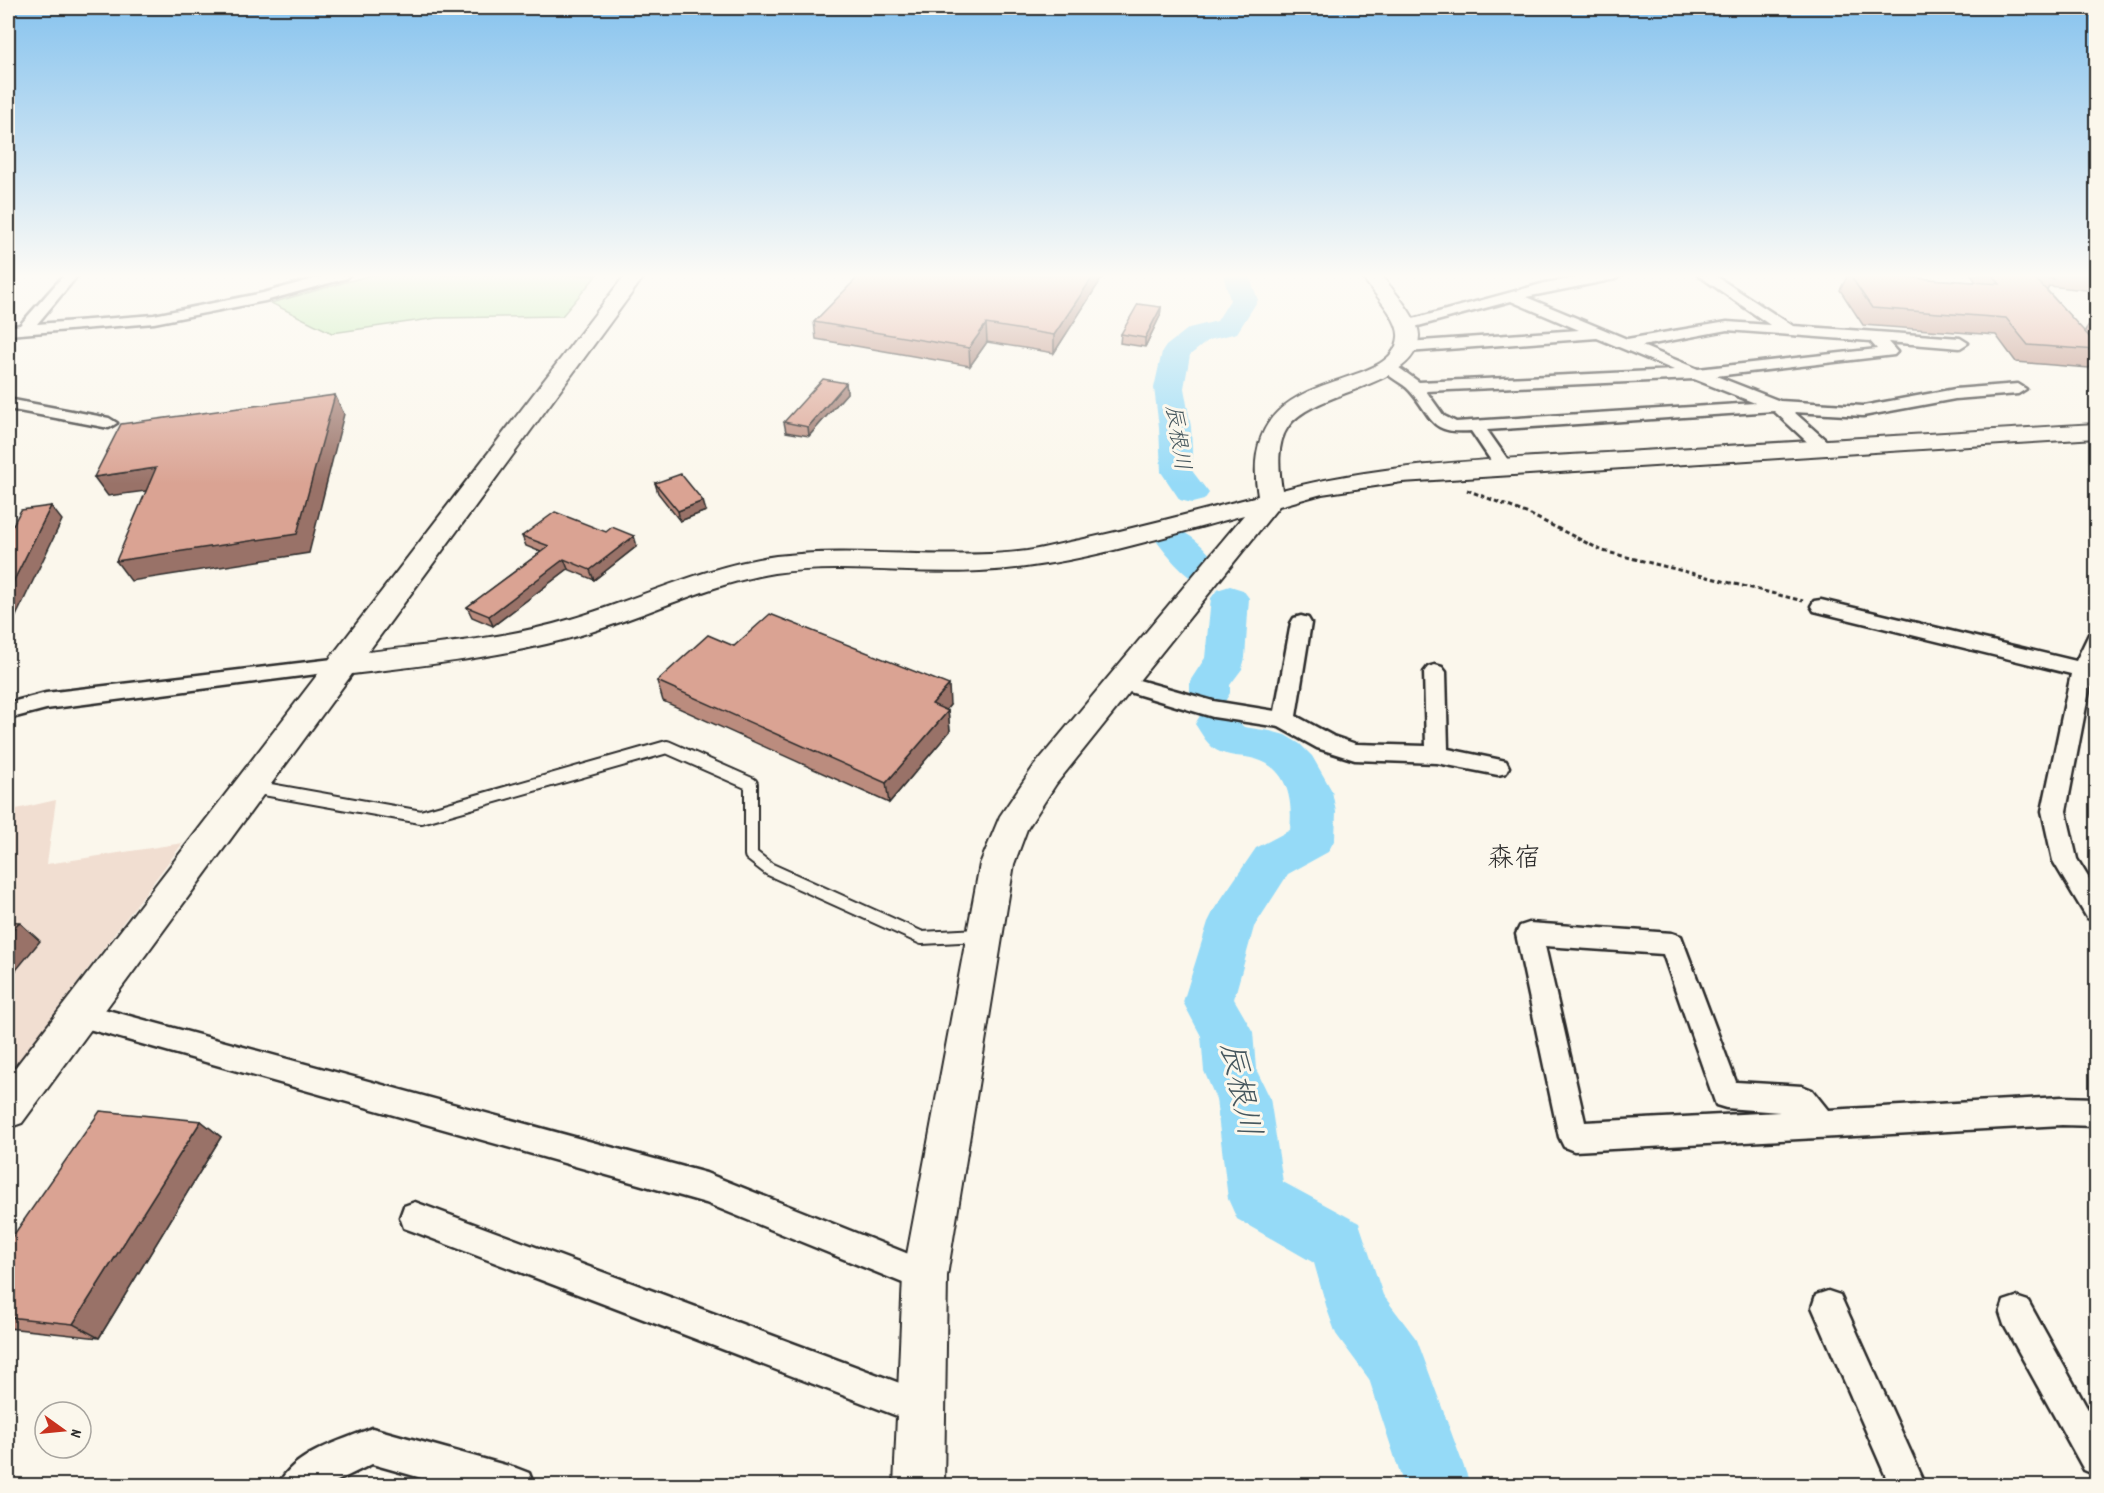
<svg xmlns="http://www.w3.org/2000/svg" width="2104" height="1493" font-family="Dekko,'Klee One',sans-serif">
  <rect width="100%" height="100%" fill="#fbf7ec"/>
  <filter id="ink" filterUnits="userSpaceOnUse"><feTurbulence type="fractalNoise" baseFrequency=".0167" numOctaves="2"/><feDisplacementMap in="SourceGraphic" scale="12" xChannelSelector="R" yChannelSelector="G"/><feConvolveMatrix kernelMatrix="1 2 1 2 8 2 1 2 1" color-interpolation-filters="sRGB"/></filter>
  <g filter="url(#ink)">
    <path fill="#f1ded1" d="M56,800L47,864L183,843L8,1075V811Z"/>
    <path fill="#b7e9a9" stroke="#718a6a" stroke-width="1.5" d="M371,275H597L562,316L437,318L332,333L271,303Z"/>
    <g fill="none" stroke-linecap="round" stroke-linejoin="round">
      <g fill="#95daf7" fill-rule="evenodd">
        <path d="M1223,275H1249L1258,300L1237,333L1209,340L1190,355L1184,388L1191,427L1193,472L1209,493L1204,500L1192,503L1180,500L1161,472L1159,427L1154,388L1162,352L1166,346L1189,328L1217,321L1230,300Z"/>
        <path d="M1173,528C1193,533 1211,554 1222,571L1217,579C1208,581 1201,583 1193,579C1182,574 1162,549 1155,539L1161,531Z"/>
        <path d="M1230,586L1243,590L1249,598L1245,658L1242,669L1230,685V693L1224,703L1210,707L1196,703L1190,693V681L1205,658L1211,598L1217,590Z"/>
        <path d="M1216,709L1231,714L1244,727L1270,731L1285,735L1300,744L1312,756L1332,791L1336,812L1335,839L1328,852L1288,874L1254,927L1234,999L1253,1032L1256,1069L1270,1098L1283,1182L1359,1223L1383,1295L1417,1340L1471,1486H1404L1369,1379L1336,1334L1328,1312L1314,1263L1237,1219L1228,1199L1216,1099L1204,1071L1201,1036L1183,1002L1208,922L1215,908L1256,848L1290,830C1293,804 1289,772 1261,761C1248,755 1233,758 1220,752C1209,748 1201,733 1195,724L1201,714Z"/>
      </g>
      <g stroke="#2b2b2b" stroke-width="16">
        <path id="lane" d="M253,787L421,817L667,747L751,784V855L769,869L922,938L979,935"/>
      </g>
      <g stroke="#2b2b2b" stroke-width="5">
        <g id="street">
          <path d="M64,275H78L37,324L154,315L263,293L328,275H349L347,278L265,301L154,323L8,335V327L20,325Z"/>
          <path d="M1592,275H1622L1615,279L1526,297L1627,339L1727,322L1770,325L1698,275H1714L1793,326L1960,338L1968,343L1960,348L1888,342L1897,352L1894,355L1716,376L1780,401L1863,406L1955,389L2018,384L2026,389L2018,394L1955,399L1863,416L1794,412L1829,443L1832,447L1829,451H1817L1774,411L1487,430L1513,467L1510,471H1498L1471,431C1428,434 1434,418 1410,391C1402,382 1389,378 1381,368L1389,363L1395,365L1419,382L1674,370L1597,338L1407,352L1399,347L1407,342L1579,330L1511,301L1407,329L1400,325L1402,322L1545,283ZM1727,330L1870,341L1877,349L1698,369L1642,346ZM1694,379L1755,403L1456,422L1444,416L1426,391Z"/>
          <path d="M8,399L109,418L117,423L109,428L8,409Z"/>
          <path d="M1821,600L2076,661L2089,634L2096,632V661L2093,670L2066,811L2077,859L2096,890V921L2087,918L2053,861L2042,811L2071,674L1814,611L1811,606L1814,601Z"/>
          <path d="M1301,616L1308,618L1311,623L1296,716L1333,736L1356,744L1426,746L1424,672L1428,667L1435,665L1442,667L1446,672L1448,749L1506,761L1509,767L1506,773L1498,775L1437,763L1355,760L1317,748L1279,727L1213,717L1113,687L1110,682L1113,677L1121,675L1213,701L1275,711L1291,623L1294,618Z"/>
          <path d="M341,658L348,660L352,665L348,670L46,709L8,719V703L46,693Z"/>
          <path d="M1529,923L1672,933L1681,936L1736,1082L1802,1086L1812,1090L1828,1110L2062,1097L2096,1098V1126L2062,1125L1574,1151L1564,1147L1559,1137L1516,934L1520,926ZM1545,946L1663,954L1716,1105L1726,1108L1780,1112L1585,1122Z"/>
          <path d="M78,1002L706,1173L936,1265L941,1276L936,1287L925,1292L706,1203L78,1026L68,1023L64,1014L68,1005Z"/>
          <path d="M415,1202L921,1391L933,1396L938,1408L933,1420L921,1425L415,1232L404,1228L400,1217L404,1206Z"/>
          <path d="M1828,1291L1840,1295L1926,1486H1890L1812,1307L1816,1295Z"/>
          <path d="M2016,1297L2028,1301L2096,1424V1475L2084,1470L2004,1325L2000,1313L2004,1301Z"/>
          <path d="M372,1428L516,1468L529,1473L534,1486H450L372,1464L327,1486H278C292,1453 342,1441 372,1428Z"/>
        </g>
      </g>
      <g stroke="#2b2b2b" stroke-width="4">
        <path id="secondary" d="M625,275H645L368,652C436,644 505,639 571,619C639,599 704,566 776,556C859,546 944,561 1027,551C1045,548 1063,543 1080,540C1140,527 1199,511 1258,496C1235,358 1393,398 1398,337C1400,318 1370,290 1361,275H1381C1391,288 1420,319 1419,336C1417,388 1314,389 1288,427C1276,444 1279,470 1282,490C1393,461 1510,459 1624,452C1782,443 1939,433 2096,424V438L1402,482L1322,494L1279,506L1056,784L1027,829L1014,864L947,1276L944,1486H894L903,1276L980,864L1000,816L1034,766L1244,515C1158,538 1070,567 980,571C912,575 842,563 774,573C710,584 652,613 591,632C513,656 433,664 352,674L22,1123L8,1128V1077Z"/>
      </g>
      <path stroke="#2b2b2b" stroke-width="3" stroke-dasharray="4.5 3" stroke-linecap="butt" d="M1467,490L1531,515L1603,551L1803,601"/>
      <use href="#lane" stroke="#fbf7ec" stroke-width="12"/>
      <use href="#street" fill="#fbf7ec" fill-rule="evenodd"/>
      <use href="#secondary" fill="#fbf7ec" fill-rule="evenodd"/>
    </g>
    <g fill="#bb8c7e" stroke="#2b2b2b" stroke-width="1.5">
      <path d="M860,275H1104L1054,353L987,342L970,366L816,339L814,322Z"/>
      <path d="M1848,275H1869L1976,282L1971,275H2097V287L2094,291L2049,286L2047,290L2084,332L2094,317L2097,315V340L2089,337L2097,345V358L2089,368L2016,362L1996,335L1863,325L1840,290Z"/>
      <path d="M1161,307L1160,316L1145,347L1120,343L1121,334Z"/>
      <path d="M846,383L847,393L809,436L786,432L784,422Z"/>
      <path d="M655,483L706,511L680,521L658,493Z"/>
      <path d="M522,536L637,546L594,580L568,569L493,626L472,617L467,607L541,552L526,546Z"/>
      <path d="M734,646L950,705L946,710L948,711L950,731L889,803L663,701L657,681Z"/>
      <path d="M201,1121L221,1137L99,1338L8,1328V1243Z"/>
    </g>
    <g fill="#997267" stroke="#2b2b2b" stroke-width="1.5">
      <path d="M1094,275H1104L1054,353V335Z"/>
      <path d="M1161,307L1160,316L1145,347V338Z"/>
      <path d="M986,324L987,342L970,366L969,348Z"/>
      <path d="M846,383L847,393L809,436L808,427Z"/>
      <path d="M335,395L344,414L309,553L131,581L116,561Z"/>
      <path d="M156,468L169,488L108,496L94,477Z"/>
      <path d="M703,501L706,511L680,521L678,511Z"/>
      <path d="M51,506L62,520L8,633V592Z"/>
      <path d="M634,536L637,546L594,580L590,570Z"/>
      <path d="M564,559L568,569L493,626L489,616Z"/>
      <path d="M949,685L950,705L934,724L932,704Z"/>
      <path d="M948,711L950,731L889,803L886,783Z"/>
      <path d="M19,922L40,941L8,980V935Z"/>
      <path d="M201,1121L221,1137L99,1338L73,1324Z"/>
    </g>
    <g fill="#daa393" stroke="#2b2b2b" stroke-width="1.5">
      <path d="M860,275H1094L1054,335L986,324L969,348L814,322Z"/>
      <path d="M1850,275H1869L2000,284L1993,275H2051L2054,279L2034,277L2097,345V350L2028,345L2006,318L1872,308Z"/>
      <path d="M1138,304L1161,307L1145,338L1121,334Z"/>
      <path d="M823,379L846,383L808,427L784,422Z"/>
      <path d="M335,395L297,534L116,561L156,468L94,477L121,424Z"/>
      <path d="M681,474L703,501L678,511L655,483Z"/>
      <path d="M51,506L8,592V534L21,510Z"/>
      <path d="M555,512L606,532L612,527L634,536L590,570L564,559L489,616L467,607L549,546L522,536Z"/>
      <path d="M770,614L949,685L932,704L948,711L886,783L657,681L708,635L734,646Z"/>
      <path d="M8,921L19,922L8,935Z"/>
      <path d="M100,1111L201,1121L73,1324L8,1317V1243Z"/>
    </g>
  </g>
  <linearGradient id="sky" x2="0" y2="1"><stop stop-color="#87c3ee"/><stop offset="0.57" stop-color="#fdfbf6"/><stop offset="1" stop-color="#fdfbf6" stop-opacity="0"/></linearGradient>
  <rect width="2104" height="484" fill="url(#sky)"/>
  <g text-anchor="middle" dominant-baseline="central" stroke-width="6" stroke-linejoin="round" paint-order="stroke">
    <g font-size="22" font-style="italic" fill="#46575e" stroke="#fbf7ec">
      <text transform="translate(1176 438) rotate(81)">辰根川</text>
    </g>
    <g font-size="27" fill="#2b2b2b" stroke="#fbf7ec">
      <text x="1514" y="860">森宿</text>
    </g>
    <g font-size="32" font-style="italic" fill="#46575e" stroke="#fbf7ec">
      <text transform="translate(1237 1090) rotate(78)">辰根川</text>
    </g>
  </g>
  <rect width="2104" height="1493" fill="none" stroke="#fbf7ec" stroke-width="30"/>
  <rect x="15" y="15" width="2074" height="1463" fill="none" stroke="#2b2b2b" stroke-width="2" filter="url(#ink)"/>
  <g transform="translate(63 1430) rotate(105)"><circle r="28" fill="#fbf7ec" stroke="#a8a59f" stroke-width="1.5"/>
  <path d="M0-4.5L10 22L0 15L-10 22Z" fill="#c8321e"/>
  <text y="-9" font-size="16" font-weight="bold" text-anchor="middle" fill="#2b2b2b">N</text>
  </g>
</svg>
